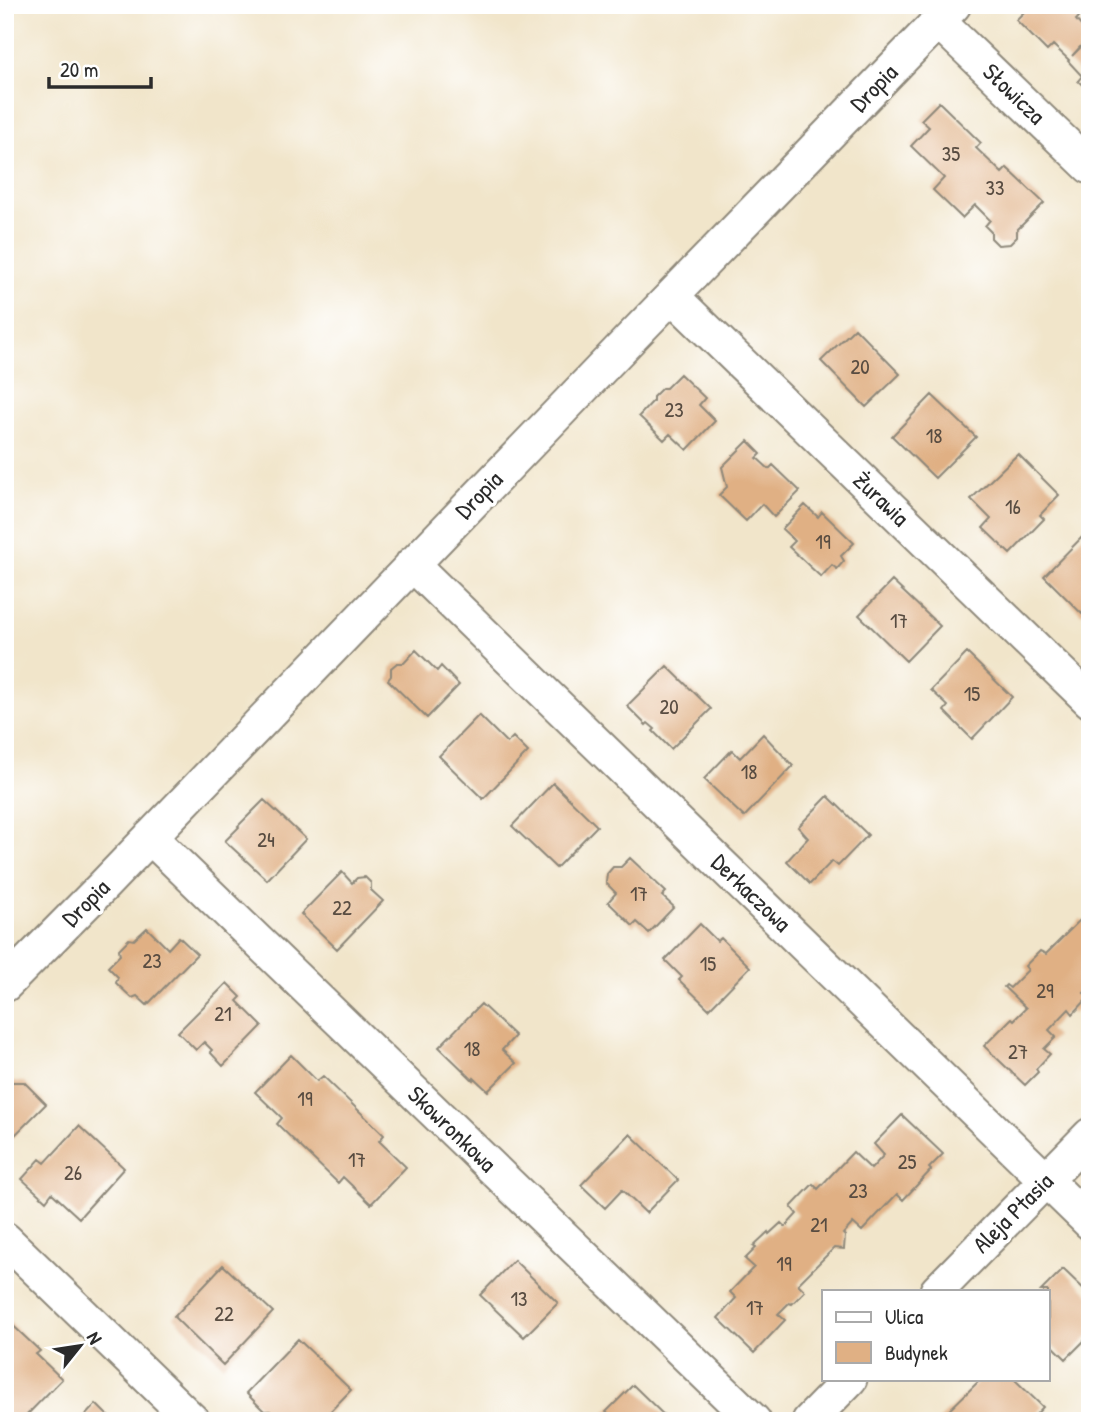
<svg xmlns="http://www.w3.org/2000/svg" width="1095" height="1426" viewBox="0 0 1095 1426" font-family="'Patrick Hand',sans-serif">
<style>
.building{fill:#e0b084}
.lines{fill:none;stroke-linecap:round;stroke-linejoin:round}
.minor-casing{stroke:#8e887a;stroke-width:37}
.minor{stroke:#fff;stroke-width:33}
.labels{text-anchor:middle;stroke-width:7;stroke-linejoin:round;paint-order:stroke}
.number-label{font-size:21px;fill:#584c41}
.street-label{font-size:24px;fill:#2b2b2b;stroke:#fff}
</style>
<rect width="100%" height="100%" fill="#fff"/>
<filter id="ink" filterUnits="userSpaceOnUse"><feTurbulence type="fractalNoise" baseFrequency=".0143" numOctaves="2"/><feDisplacementMap in="SourceGraphic" scale="14" xChannelSelector="R" yChannelSelector="G"/><feConvolveMatrix kernelMatrix="1 2 1 2 8 2 1 2 1" color-interpolation-filters="sRGB"/></filter>
<filter id="wash" filterUnits="userSpaceOnUse"><feTurbulence type="fractalNoise" baseFrequency=".00686" numOctaves="4" result="noise"/><feDisplacementMap in="SourceGraphic" scale="28" xChannelSelector="R" yChannelSelector="G"/><feGaussianBlur stdDeviation="1.57" result="paint"/><feColorMatrix in="noise" values="0 0 0 0 0 0 0 0 0 0 0 0 0 0 0 0 0 1.4 0 .05"/><feComposite in="paint" operator="in"/></filter>
<g filter="url(#wash)">
<rect width="100%" height="100%" fill="#f1e5ca"/>
<g id="blocks">
<!-- building -->
<path class="building" d="M1031,5H1067L1079,17L1076,20L1090,36L1072,56L1090,38V92L1078,81L1082,76L1068,61L1069,60L1053,45L1047,51L1016,20Z
M939,102L981,143L976,148L1002,173L1007,168L1044,203L1017,230V237L1010,244L998,245L991,238V232L985,226L990,220L975,205L962,218L933,190L944,178L911,146L929,127L921,120Z
M855,328L900,374L866,407L821,361Z
M680,374L705,398L699,405L715,421L687,450L670,434L664,440L639,416L653,401V397L662,388H666Z
M932,395L976,437L935,478L892,436Z
M748,441L761,454L757,458L769,469L773,465L800,491L774,517L762,504L746,521L719,495L727,487L722,467Z
M1018,454L1059,495L1040,515L1044,519L1010,554L983,528L991,519L971,499Z
M805,505L818,517L822,512L854,543L841,556L844,561L837,569L832,565L821,577L789,547L795,541L782,529Z
M1090,529V605L1082,614L1044,576Z
M892,581L940,626L906,661L859,615Z
M416,650L437,671L441,666L459,685L427,718L388,680L391,676V668L397,663H404Z
M967,653L1012,697L972,739L944,711L948,706L931,690Z
M667,666L711,709L671,749L653,731L655,729L648,723L646,725L627,706Z
M479,715L507,743L513,737L528,752L483,799L439,756Z
M763,734L793,766L744,817L704,779L732,750L740,758Z
M553,783L597,826L556,868L512,826Z
M828,796L868,835L838,866L832,861L810,884L787,861L808,838L798,827Z
M264,800L306,839L267,880L225,841L239,827L238,826Z
M630,858L666,892L662,896L674,907L649,933L637,922L633,926L608,902L616,893L606,883L607,874L613,867H621Z
M342,872L352,883L357,878L365,877L371,883V890L383,901L337,949L301,914Z
M1081,919L1090,927V987L1084,993L1089,997L1073,1014L1069,1009L1049,1030L1056,1037L1044,1049L1050,1054L1036,1069L1038,1072L1025,1085L984,1046L1012,1018L1014,1020L1026,1008L1004,987L1006,985L1010,988L1028,970L1025,966L1040,951L1046,954Z
M700,924L717,941L721,938L750,967L709,1009L679,980L682,977L665,960Z
M147,928L168,949L179,937L197,954L147,1005L137,996L132,998L116,983L118,977L108,967L120,955L119,949L129,939L134,940Z
M227,983L241,997L237,1001L262,1026L223,1066L210,1052L212,1050L204,1042L196,1050L178,1032Z
M481,1004L515,1036L502,1050L516,1063L488,1091L474,1078L473,1080L439,1047Z
M291,1055L317,1081L323,1076L384,1135L379,1141L406,1167L371,1204L343,1177L338,1183L277,1124L282,1118L255,1092Z
M5,1075L12,1082H24L46,1104L5,1145Z
M902,1115L943,1154L929,1168L931,1170L903,1200L897,1194L862,1231L853,1223L843,1234L845,1236L844,1249L834,1248L798,1284L805,1291L792,1304L789,1303L778,1314L785,1320L754,1353L718,1318L736,1298L730,1292L754,1267L745,1259L756,1248L753,1246L768,1232L769,1234L781,1223L785,1227L797,1214L791,1207L813,1184L818,1189L853,1152L871,1169L884,1155L874,1144Z
M79,1126L124,1168L79,1218L52,1193L46,1201L22,1179L40,1159L45,1163Z
M630,1134L678,1180L646,1213L622,1190L605,1208L581,1185Z
M514,1260L558,1303L524,1337L480,1295Z
M223,1265L273,1312L223,1365L174,1317Z
M1063,1269L1090,1295V1335L1066,1359L1048,1341V1291H1041Z
M5,1318L40,1351L36,1354L62,1379L21,1421H5Z
M298,1339L351,1390L321,1421H277L278,1419L270,1411H264L246,1393Z
M981,1379H1014L1043,1407L1030,1421H938Z
M633,1385L670,1421H615L606,1412Z
M96,1404L113,1421H77L80,1418L82,1419Z"/>
</g>
</g>
<g filter="url(#ink)">
<use href="#blocks" fill-opacity="0" stroke="#8e887a" stroke-width="2"/>
<g class="lines">
<!-- minor casing -->
<g class="minor-casing">
<path id="minor" d="M938,21L1090,167
M672,296L1090,701
M412,564L1090,1223
M150,837L754,1421
M5,985L104,885L628,341L954,5
M5,1239L193,1421
M937,1291L1090,1135
M809,1421L850,1379"/>
</g>
<!-- minor -->
<use href="#minor" class="minor"/>
</g>
</g>
<g class="labels">
<!-- number labels -->
<g class="number-label">
<text x="951" y="161">35</text>
<text x="995" y="195">33</text>
<text x="860" y="374">20</text>
<text x="674" y="417">23</text>
<text x="934" y="443">18</text>
<text x="1013" y="514">16</text>
<text x="823" y="549">19</text>
<text x="899" y="628">17</text>
<text x="972" y="701">15</text>
<text x="669" y="714">20</text>
<text x="749" y="779">18</text>
<text x="266" y="847">24</text>
<text x="639" y="901">17</text>
<text x="342" y="915">22</text>
<text x="152" y="968">23</text>
<text x="708" y="971">15</text>
<text x="1045" y="998">29</text>
<text x="223" y="1021">21</text>
<text x="472" y="1056">18</text>
<text x="1018" y="1059">27</text>
<text x="305" y="1106">19</text>
<text x="357" y="1167">17</text>
<text x="907" y="1169">25</text>
<text x="73" y="1180">26</text>
<text x="858" y="1198">23</text>
<text x="819" y="1232">21</text>
<text x="784" y="1271">19</text>
<text x="519" y="1306">13</text>
<text x="755" y="1315">17</text>
<text x="224" y="1321">22</text>
</g>
<!-- street labels -->
<g class="street-label">
<text transform="translate(874 88) rotate(-46)" y="8">Dropia</text>
<text transform="translate(1014 94) rotate(44)" y="8">Słowicza</text>
<text transform="translate(479 495) rotate(-46)" y="8">Dropia</text>
<text transform="translate(881 499) rotate(44)" y="8">Żurawia</text>
<text transform="translate(751 893) rotate(44)" y="8">Derkaczowa</text>
<text transform="translate(86 903) rotate(-45)" y="8">Dropia</text>
<text transform="translate(452 1129) rotate(44)" y="8">Skowronkowa</text>
<text transform="translate(1013 1213) rotate(-45)" y="8">Aleja Ptasia</text>
</g>
</g>
<!-- margin -->
<rect width="1095" height="1426" fill="none" stroke="#fff" stroke-width="28"/>
<!-- legend -->
<rect x="822" y="1290" width="228" height="91" fill="#ffffff" stroke="#aaaaaa" stroke-width="2"/>
<rect x="836" y="1312" width="35" height="10" fill="#ffffff" stroke="#aaaaaa" stroke-width="2"/>
<text x="885" y="1324" font-size="21" fill="#2b2b2b">Ulica</text>
<rect x="836" y="1342" width="35" height="21" fill="#e0b084" stroke="#aaaaaa" stroke-width="2"/>
<text x="885" y="1360" font-size="21" fill="#2b2b2b">Budynek</text>
<!-- north arrow -->
<g transform="translate(80 1346) rotate(60)" stroke="#ffffff" stroke-width="5" paint-order="stroke">
<path d="M0-5L12 26L0 18L-12 26Z" fill="#2b2b2b"/>
<text y="-10" font-size="19" font-weight="bold" text-anchor="middle" fill="#2b2b2b">N</text>
</g>
<!-- scale -->
<path d="M49 77v10h102v-10" fill="none" stroke="#2b2b2b" stroke-width="3.5"/>
<text x="60" y="77" font-size="21" fill="#2b2b2b" stroke="#ffffff" stroke-width="5" paint-order="stroke">20 m</text>
</svg>
